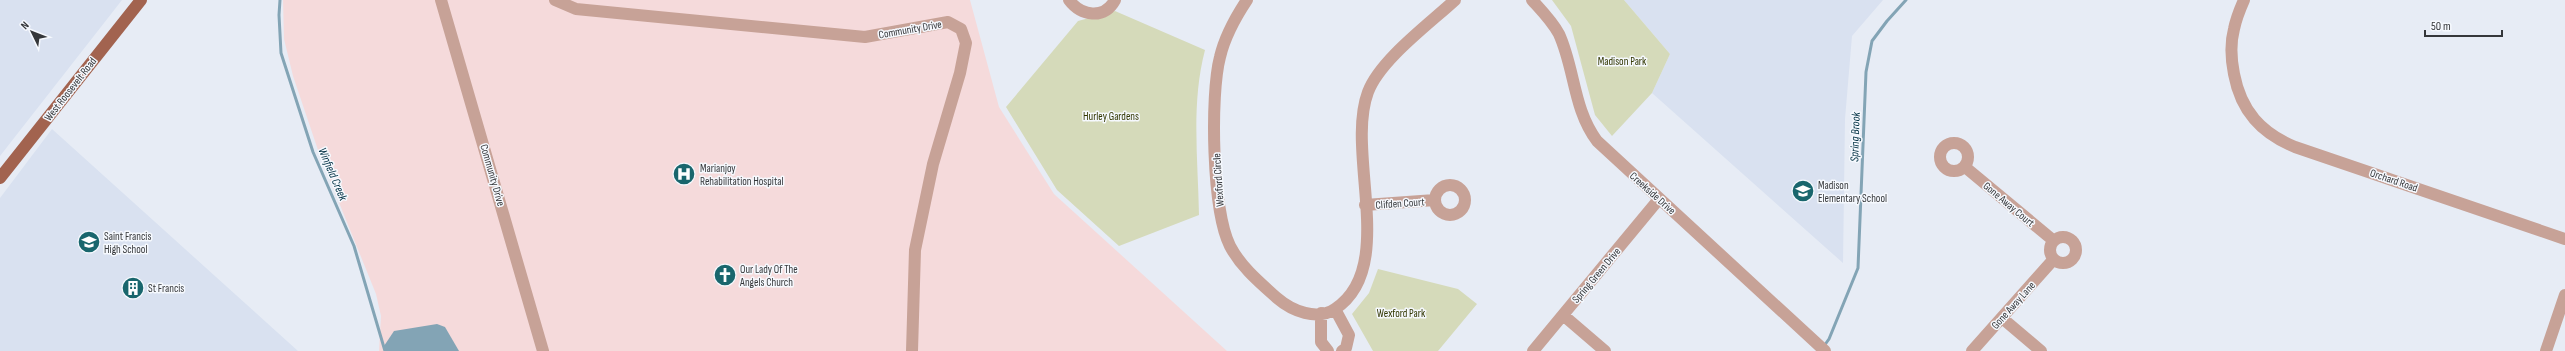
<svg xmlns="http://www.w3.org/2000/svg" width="2565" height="351" viewBox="0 0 2565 351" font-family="'Sofia Sans Condensed',sans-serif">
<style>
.built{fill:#d9e1f0}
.medical{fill:#f5dadb}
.green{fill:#d5daba}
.water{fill:#83a4b5}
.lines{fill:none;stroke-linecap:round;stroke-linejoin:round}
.stream{stroke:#83a4b5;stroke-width:3}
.minor{stroke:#c7a297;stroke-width:12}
.major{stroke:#a2634f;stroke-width:12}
.labels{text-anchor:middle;stroke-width:3;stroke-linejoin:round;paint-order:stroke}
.street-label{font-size:11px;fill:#35373a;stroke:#f6f9fe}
.park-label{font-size:11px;fill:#313600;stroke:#f6f9fe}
.poi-label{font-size:11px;fill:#35373a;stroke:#f6f9fe;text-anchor:start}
.water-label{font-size:12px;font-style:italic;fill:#003043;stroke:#f6f9fe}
</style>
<rect width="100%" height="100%" fill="#e7ecf5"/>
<!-- built -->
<path class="built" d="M0,0H122L0,156Z
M1624,0H1883L1852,36L1845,119L1843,263L1652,93L1670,54Z
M52,129L226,286L298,351H0V198Z"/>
<!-- medical -->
<path class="medical" d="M283,0H970L999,107L1054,194L1227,351H379L381,316L376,294L319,153L293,76L284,39Z"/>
<!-- green -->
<path class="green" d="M1552,0H1624L1670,54L1652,93L1612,136L1595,115L1571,26Z
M1115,11L1205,50C1191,103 1198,160 1199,215L1119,246L1057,190L1006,107L1078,21Z
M1378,269L1458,289L1477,304L1438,351H1373L1352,314L1369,293Z"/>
<!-- water -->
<path class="water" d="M437,324L445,327L459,351H385L384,346L394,331Z"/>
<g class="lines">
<!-- stream -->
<path class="stream" d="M280,0L279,15L281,53L313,152L354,246L385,351
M1824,346L1829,339L1858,268L1866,72L1872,41L1887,21L1906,0"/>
<!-- minor -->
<path class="minor" d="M441,0L543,351
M555,0L576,9L865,37L948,22L961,29L966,43L960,73L933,164L915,250L912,351
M1069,0C1081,16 1104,20 1115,0
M1247,0C1235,18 1225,36 1220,57C1210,95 1212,211 1230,246C1241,267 1259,282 1277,298C1292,311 1317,321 1335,309C1398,268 1345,153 1368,92C1380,60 1429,24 1455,0
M1532,0C1542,11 1552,21 1559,34C1575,69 1573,109 1597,141L1825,351
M2244,0C2240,9 2236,19 2234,29C2230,44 2231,59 2234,74C2241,111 2261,133 2295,147L2565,239
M1940 157a14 14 0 1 1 28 0a14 14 0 1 1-28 0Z
M1965,167L2054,241
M1435 200a15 15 0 1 1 30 0a15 15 0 1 1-30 0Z
M1365,205L1435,200
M2050 250a13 13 0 1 1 26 0a13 13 0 1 1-26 0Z
M1335,309L1349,335L1346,348L1342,351
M1321,313V342L1328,351
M1563,315L1605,351
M2002,318L2041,351
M1533,351L1659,199
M1972,351L2053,260
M2546,351L2565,295"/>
<!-- major -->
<path class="major" d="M0,178L141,0"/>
</g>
<!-- icons -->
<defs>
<g id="hospital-disc" transform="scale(1.15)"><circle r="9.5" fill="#19666d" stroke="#f6f9fe"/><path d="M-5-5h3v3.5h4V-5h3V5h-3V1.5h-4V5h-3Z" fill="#fff"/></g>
<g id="school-disc" transform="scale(1.15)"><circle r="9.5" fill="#19666d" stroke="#f6f9fe"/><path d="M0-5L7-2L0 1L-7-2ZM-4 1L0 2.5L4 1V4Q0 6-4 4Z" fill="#fff"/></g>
<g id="church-disc" transform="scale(1.15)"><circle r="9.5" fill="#19666d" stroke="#f6f9fe"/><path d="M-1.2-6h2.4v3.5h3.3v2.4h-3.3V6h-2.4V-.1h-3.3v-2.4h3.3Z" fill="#fff"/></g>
<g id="building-disc" transform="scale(1.15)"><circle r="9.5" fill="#19666d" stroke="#f6f9fe"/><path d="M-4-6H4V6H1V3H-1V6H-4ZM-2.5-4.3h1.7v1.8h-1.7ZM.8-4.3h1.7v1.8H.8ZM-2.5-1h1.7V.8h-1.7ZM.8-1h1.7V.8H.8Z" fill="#fff"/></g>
</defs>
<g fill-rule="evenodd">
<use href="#hospital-disc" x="684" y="174"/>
<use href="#school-disc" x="1803" y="191"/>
<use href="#school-disc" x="89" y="242"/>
<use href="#church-disc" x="725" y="275"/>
<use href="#building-disc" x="133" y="288"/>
</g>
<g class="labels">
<!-- street labels -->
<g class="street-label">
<text transform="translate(910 29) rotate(-10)" y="4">Community Drive</text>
<text transform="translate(70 89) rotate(-52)" y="4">West Roosevelt Road</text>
<text transform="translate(493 175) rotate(74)" y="4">Community Drive</text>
<text transform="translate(1218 180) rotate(-94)" y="4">Wexford Circle</text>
<text transform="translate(2394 180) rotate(19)" y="4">Orchard Road</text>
<text transform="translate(1653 193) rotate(42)" y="4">Creekside Drive</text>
<text transform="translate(1400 203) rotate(-4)" y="4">Clifden Court</text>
<text transform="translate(2009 204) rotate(40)" y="4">Gone Away Court</text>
<text transform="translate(1596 275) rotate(-50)" y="4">Spring Green Drive</text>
<text transform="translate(2013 305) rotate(-48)" y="4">Gone Away Lane</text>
</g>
<!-- park labels -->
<g class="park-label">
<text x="1622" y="65">Madison Park</text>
<text x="1111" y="120">Hurley Gardens</text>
<text x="1401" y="317">Wexford Park</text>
</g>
<!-- poi labels -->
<g class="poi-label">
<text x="700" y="172">Marianjoy<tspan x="700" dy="13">Rehabilitation Hospital</tspan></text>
<text x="1818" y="189">Madison<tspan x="1818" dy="13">Elementary School</tspan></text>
<text x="104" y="240">Saint Francis<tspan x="104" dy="13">High School</tspan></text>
<text x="740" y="273">Our Lady Of The<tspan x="740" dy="13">Angels Church</tspan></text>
<text x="148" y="292">St Francis</text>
</g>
<!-- water labels -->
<g class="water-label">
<text transform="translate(1855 137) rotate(-88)" y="4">Spring Brook</text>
<text transform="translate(333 174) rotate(67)" y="4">Winfield Creek</text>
</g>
</g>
<!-- north arrow -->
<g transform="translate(32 32) rotate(313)" stroke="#f6f9fe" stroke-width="3" paint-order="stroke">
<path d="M0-3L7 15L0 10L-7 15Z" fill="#35373a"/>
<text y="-6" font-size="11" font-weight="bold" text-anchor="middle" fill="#35373a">N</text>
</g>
<!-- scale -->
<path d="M2425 30v6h77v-6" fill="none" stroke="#35373a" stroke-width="2"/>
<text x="2431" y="30" font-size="12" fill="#35373a" stroke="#f6f9fe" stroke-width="3" paint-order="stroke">50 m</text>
</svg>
